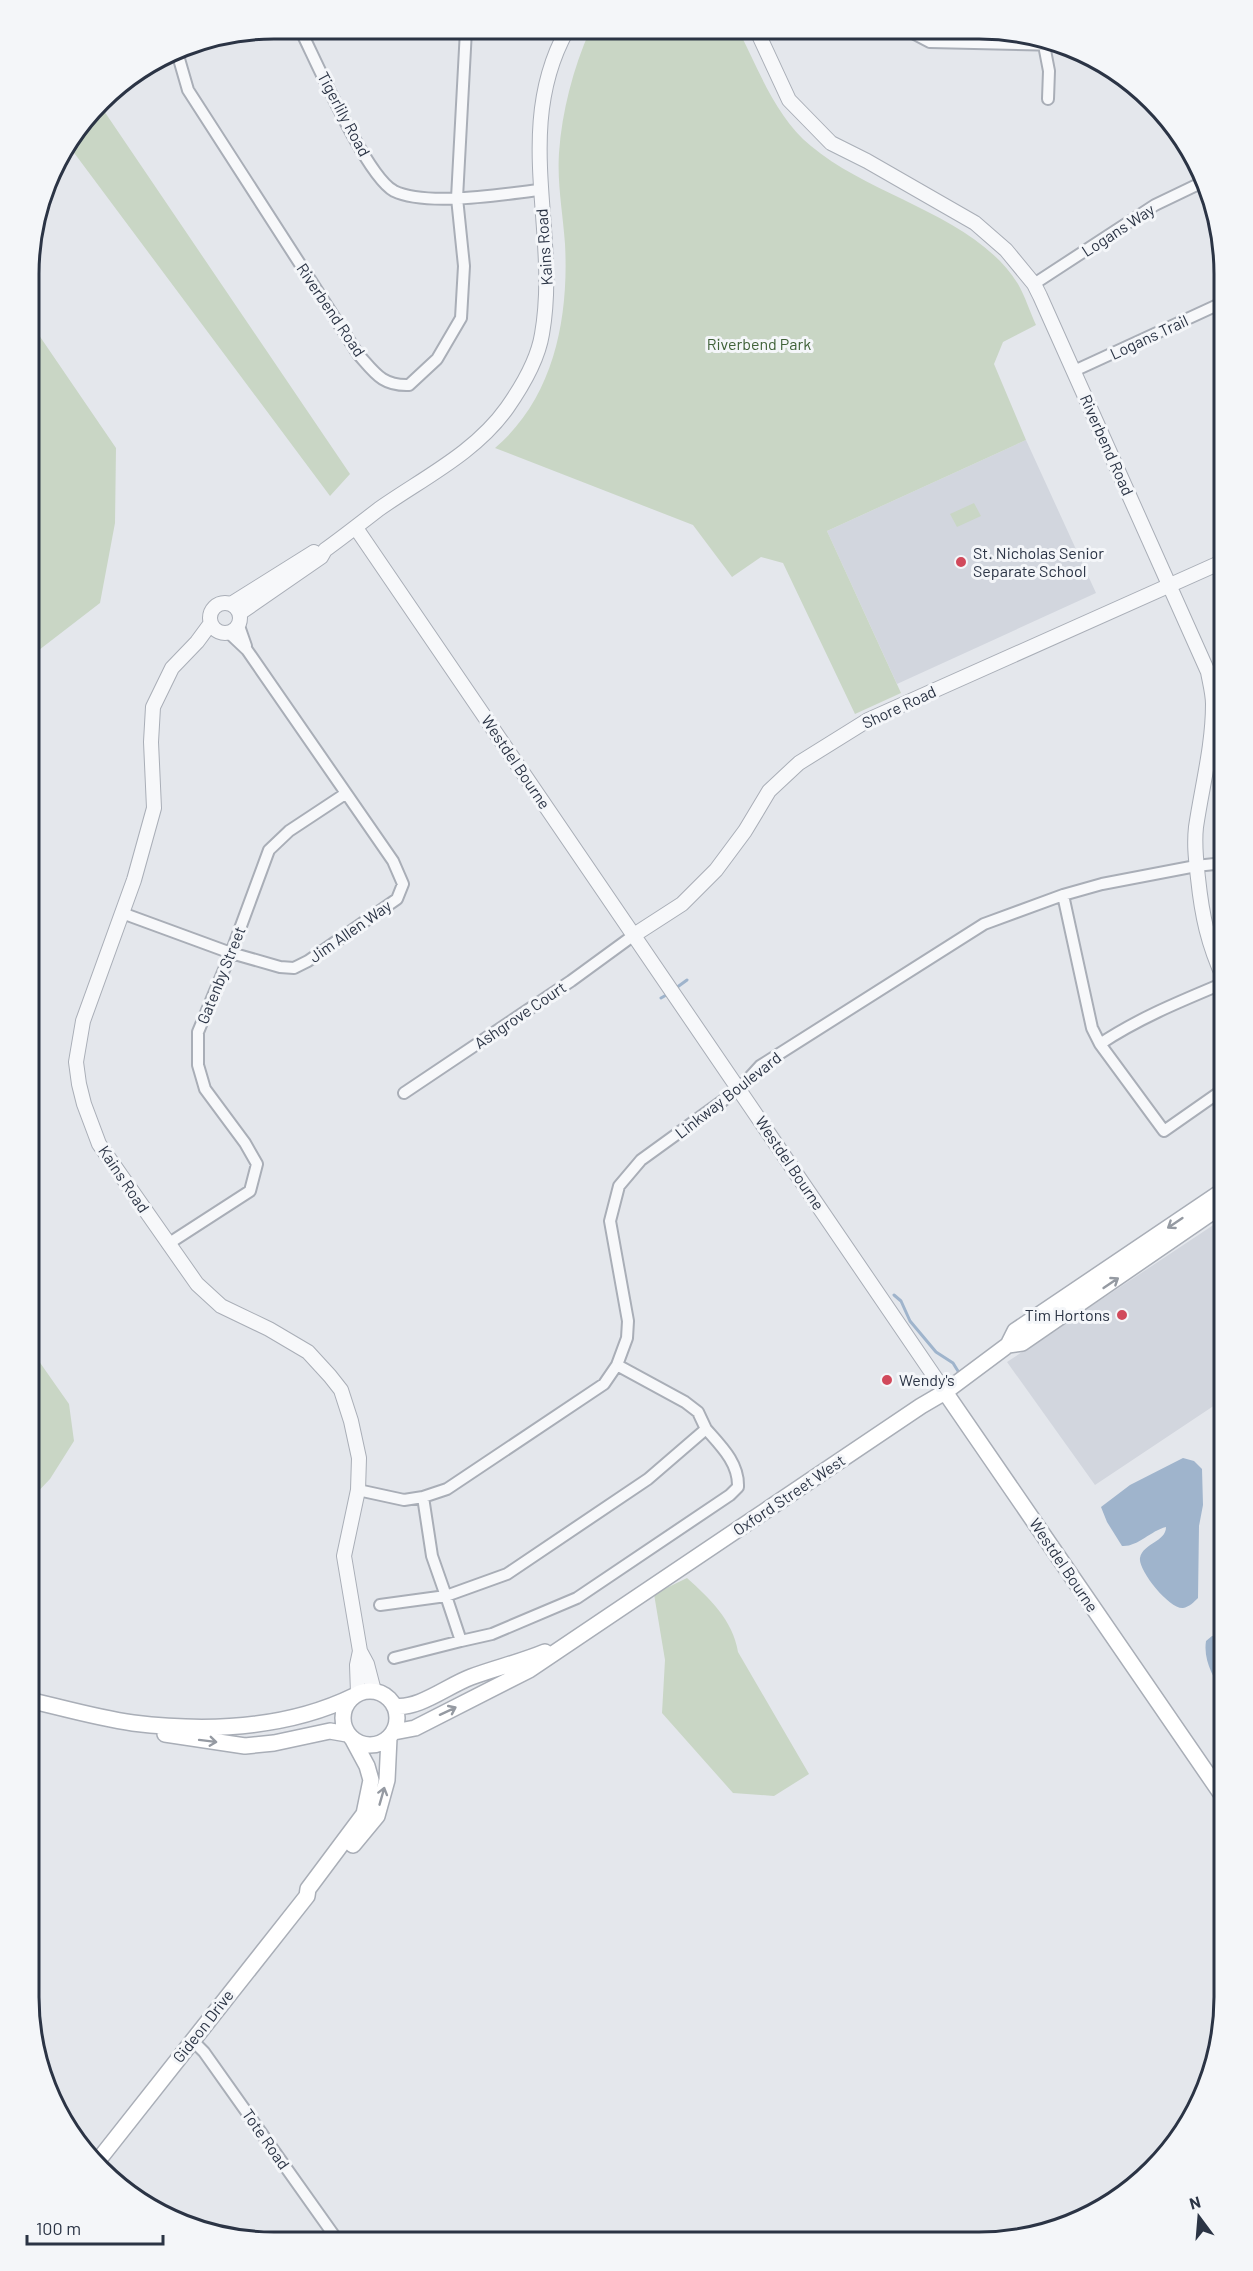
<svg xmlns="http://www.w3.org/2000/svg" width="1253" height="2271" viewBox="0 0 1253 2271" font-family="Barlow,sans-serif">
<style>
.built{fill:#d2d6de}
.green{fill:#c9d6c5}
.water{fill:#9fb4cc}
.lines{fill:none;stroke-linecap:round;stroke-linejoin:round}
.stream{stroke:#9fb4cc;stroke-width:3}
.minor-casing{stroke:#a9aeb7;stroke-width:14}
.tertiary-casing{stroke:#a9aeb7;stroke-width:16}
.secondary-casing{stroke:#a9aeb7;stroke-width:18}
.minor{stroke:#f7f8fa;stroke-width:10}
.tertiary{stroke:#f7f8fa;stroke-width:14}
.secondary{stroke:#fff;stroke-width:15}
.oneway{stroke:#959aa2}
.poi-dot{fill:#d1495b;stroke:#f4f6f9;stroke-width:2}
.labels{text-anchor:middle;stroke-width:6;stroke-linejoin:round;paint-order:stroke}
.street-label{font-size:16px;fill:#2b3445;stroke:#f4f6f9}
.park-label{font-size:16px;fill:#3f6138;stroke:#f4f6f9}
.poi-label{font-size:16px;fill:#2b3445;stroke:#f4f6f9;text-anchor:start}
.rim{fill:none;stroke:#2b3445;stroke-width:3}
</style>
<rect width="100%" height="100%" fill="#e4e7ec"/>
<!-- built -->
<path class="built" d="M1026,440L1096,593L897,684L827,531Z
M1224,1218V1399L1095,1485L1007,1362Z"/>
<!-- green -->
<path class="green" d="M590,30L739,31C759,71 776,117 811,146C871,197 975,215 1018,284C1025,296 1030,312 1036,325L1003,342L994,364L1026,440L827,531L901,693L855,714L783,563L761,557L732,577L693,525L495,448C554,398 569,318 565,244C563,214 557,184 559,153C562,111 573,69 590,30Z
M100,105L350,474L330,496L69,146Z
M30,322L116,448L115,523L100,603L39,650L30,663Z
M974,503L981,516L957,527L950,514Z
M29,1347L69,1404L74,1441L50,1479L29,1501Z
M687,1578C709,1598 733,1620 738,1652L809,1774L774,1796L733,1793L662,1713L665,1660L654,1594Z"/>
<!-- water -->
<path class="water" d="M1183,1458L1194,1461L1202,1469L1203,1505L1199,1526L1198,1598C1194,1602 1189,1607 1183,1608C1169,1609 1138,1570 1140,1558C1143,1543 1166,1542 1166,1527C1150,1531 1138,1547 1122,1546L1107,1522L1101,1507L1130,1485Z
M1224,1634V1695C1214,1678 1203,1661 1206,1641L1212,1636Z"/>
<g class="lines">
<!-- stream -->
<path class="stream" d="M676,988L687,980
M661,998L668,994
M894,1295L901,1301L910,1321L936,1352L953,1363L961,1376"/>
<!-- minor casing -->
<g class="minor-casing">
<path id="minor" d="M300,29C316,61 366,176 394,191C427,207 503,194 540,190
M911,32L930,42L1062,45
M1044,45L1049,71L1048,99
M181,47L177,52L188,90L358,354C375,373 382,386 409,385L437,359L461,318L464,266L457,198L466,30
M1034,284L1155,205L1205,181
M1074,371L1224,302
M239,626L246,646
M1063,895L1092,1028L1100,1044
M122,913L231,953L280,967L294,968L308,961L397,899L403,884L393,861L247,650L229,633
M1224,1089L1164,1131L1100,1044C1139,1018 1181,1001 1224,983
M404,1093L571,981L634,935
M168,1244L250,1191L257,1164L245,1143L205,1089L198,1065V1032L231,953L269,850L289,831L345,794
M617,1365L685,1402L698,1412L706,1429
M358,1490L404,1500L423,1497L447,1489L604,1384L617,1365L627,1338L628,1321L610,1221L619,1186L641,1160L739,1089L760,1066L984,924L1063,895L1102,884L1196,866L1224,863
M380,1605L446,1596L432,1556L423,1497
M394,1658L461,1641L446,1596L507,1574L648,1479L706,1429C721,1446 739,1463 738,1487L730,1495L577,1598L492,1634L461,1641
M192,2040L204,2052L338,2241"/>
</g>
<!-- tertiary casing -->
<g class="tertiary-casing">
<path id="tertiary" d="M757,31L789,100L831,143L867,161L975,223L1006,250L1034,284L1040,296L1208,672C1210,683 1213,694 1213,704C1213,746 1202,786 1196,827C1194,845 1196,860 1198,878C1202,916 1208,944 1224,979
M356,528L945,1392
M210 618a15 15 0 1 1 30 0a15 15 0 1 1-30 0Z
M231,604L314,552
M240,613L321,557L325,550C343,537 361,523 379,509C423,478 475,453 507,408C521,388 538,359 542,334C560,232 512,129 567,30
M211,623L197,642L172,668L153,707L151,742L154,808L134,880L83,1021L76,1062L79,1084L84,1104L99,1144L197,1284L221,1306L269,1329L308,1352L330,1376L341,1390L351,1421L359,1458L358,1490L344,1556L360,1651L367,1664L374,1691
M634,935L682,904L716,870L745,831L769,791L799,763L868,720L1224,561
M358,1693L357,1665L360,1651"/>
</g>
<!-- secondary casing -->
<g class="secondary-casing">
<path id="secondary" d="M1008,1345L1022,1343L1224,1204
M945,1392L1224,1798
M343 1718a27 27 0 1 1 54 0a27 27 0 1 1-54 0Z
M29,1700C63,1708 98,1718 133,1723C207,1732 286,1729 354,1696
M394,1706C418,1710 447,1686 471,1677C495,1668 521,1662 545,1652
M394,1732L415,1728L529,1670L921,1406L945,1392L1008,1345L1015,1331L1218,1194L1224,1192
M165,1734L245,1746L274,1743L330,1731L347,1734
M353,1845L377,1816L387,1780L389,1738
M97,2162L307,1896L308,1889L364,1814L371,1780L367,1766L353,1740"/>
</g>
<!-- minor -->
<use href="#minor" class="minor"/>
<!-- tertiary -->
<use href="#tertiary" class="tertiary"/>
<!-- secondary -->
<use href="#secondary" class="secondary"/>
</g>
<!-- one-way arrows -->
<defs><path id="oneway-shaft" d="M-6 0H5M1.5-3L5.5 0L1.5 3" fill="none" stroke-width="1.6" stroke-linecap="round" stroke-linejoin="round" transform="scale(1.5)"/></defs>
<g class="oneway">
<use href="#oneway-shaft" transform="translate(1175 1223) rotate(146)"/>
<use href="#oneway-shaft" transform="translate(1111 1283) rotate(-34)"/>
<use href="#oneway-shaft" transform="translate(448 1711) rotate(-25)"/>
<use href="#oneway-shaft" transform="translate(208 1741) rotate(7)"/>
<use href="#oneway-shaft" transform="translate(382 1796) rotate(-74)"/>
</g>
<!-- markers -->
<g class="poi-dot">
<circle cx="961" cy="562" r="6"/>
<circle cx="1122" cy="1315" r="6"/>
<circle cx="887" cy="1380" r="6"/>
</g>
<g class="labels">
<!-- street labels -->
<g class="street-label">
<text transform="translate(344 114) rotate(62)" y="6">Tigerlily Road</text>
<text transform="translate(1118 230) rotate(-33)" y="6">Logans Way</text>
<text transform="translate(544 247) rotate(-94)" y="6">Kains Road</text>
<text transform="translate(331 310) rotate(56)" y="6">Riverbend Road</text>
<text transform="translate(1149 337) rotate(-25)" y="6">Logans Trail</text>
<text transform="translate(1107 445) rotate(66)" y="6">Riverbend Road</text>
<text transform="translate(899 707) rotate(-25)" y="6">Shore Road</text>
<text transform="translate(516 762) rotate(56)" y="6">Westdel Bourne</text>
<text transform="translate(350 931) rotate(-35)" y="6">Jim Allen Way</text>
<text transform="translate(221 975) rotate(-68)" y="6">Gatenby Street</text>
<text transform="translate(520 1015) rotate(-34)" y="6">Ashgrove Court</text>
<text transform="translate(728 1095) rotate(-38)" y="6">Linkway Boulevard</text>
<text transform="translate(790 1163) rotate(56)" y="6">Westdel Bourne</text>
<text transform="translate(124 1179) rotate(56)" y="6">Kains Road</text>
<text transform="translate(789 1495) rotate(-34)" y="6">Oxford Street West</text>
<text transform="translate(1064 1565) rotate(56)" y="6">Westdel Bourne</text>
<text transform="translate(203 2026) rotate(-52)" y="6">Gideon Drive</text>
<text transform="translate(266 2139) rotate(55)" y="6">Tote Road</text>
</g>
<!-- park labels -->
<g class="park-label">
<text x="759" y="350">Riverbend Park</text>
</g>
<!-- poi labels -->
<g class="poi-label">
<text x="973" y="559">St. Nicholas Senior<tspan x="973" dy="18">Separate School</tspan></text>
<text x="1110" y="1321" text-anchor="end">Tim Hortons</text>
<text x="899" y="1386">Wendy's</text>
</g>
</g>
<!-- crop -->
<path d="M0 0H1253V2271H0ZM274 39H979A235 235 0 0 1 1214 274V1997A235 235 0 0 1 979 2232H274A235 235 0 0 1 39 1997V274A235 235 0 0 1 274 39Z" fill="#f4f6f9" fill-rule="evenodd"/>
<path class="rim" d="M274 39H979A235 235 0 0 1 1214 274V1997A235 235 0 0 1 979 2232H274A235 235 0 0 1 39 1997V274A235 235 0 0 1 274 39Z"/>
<!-- north arrow -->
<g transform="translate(1199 2217) rotate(344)" stroke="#f4f6f9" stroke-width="4.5" paint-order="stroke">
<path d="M0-4.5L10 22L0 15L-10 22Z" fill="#2b3445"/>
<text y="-9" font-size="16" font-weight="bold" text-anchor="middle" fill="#2b3445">N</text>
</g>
<!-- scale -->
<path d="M27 2235v9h136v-9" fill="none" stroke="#2b3445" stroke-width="3"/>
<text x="36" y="2235" font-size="18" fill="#2b3445" stroke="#f4f6f9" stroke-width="4.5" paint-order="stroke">100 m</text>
</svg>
